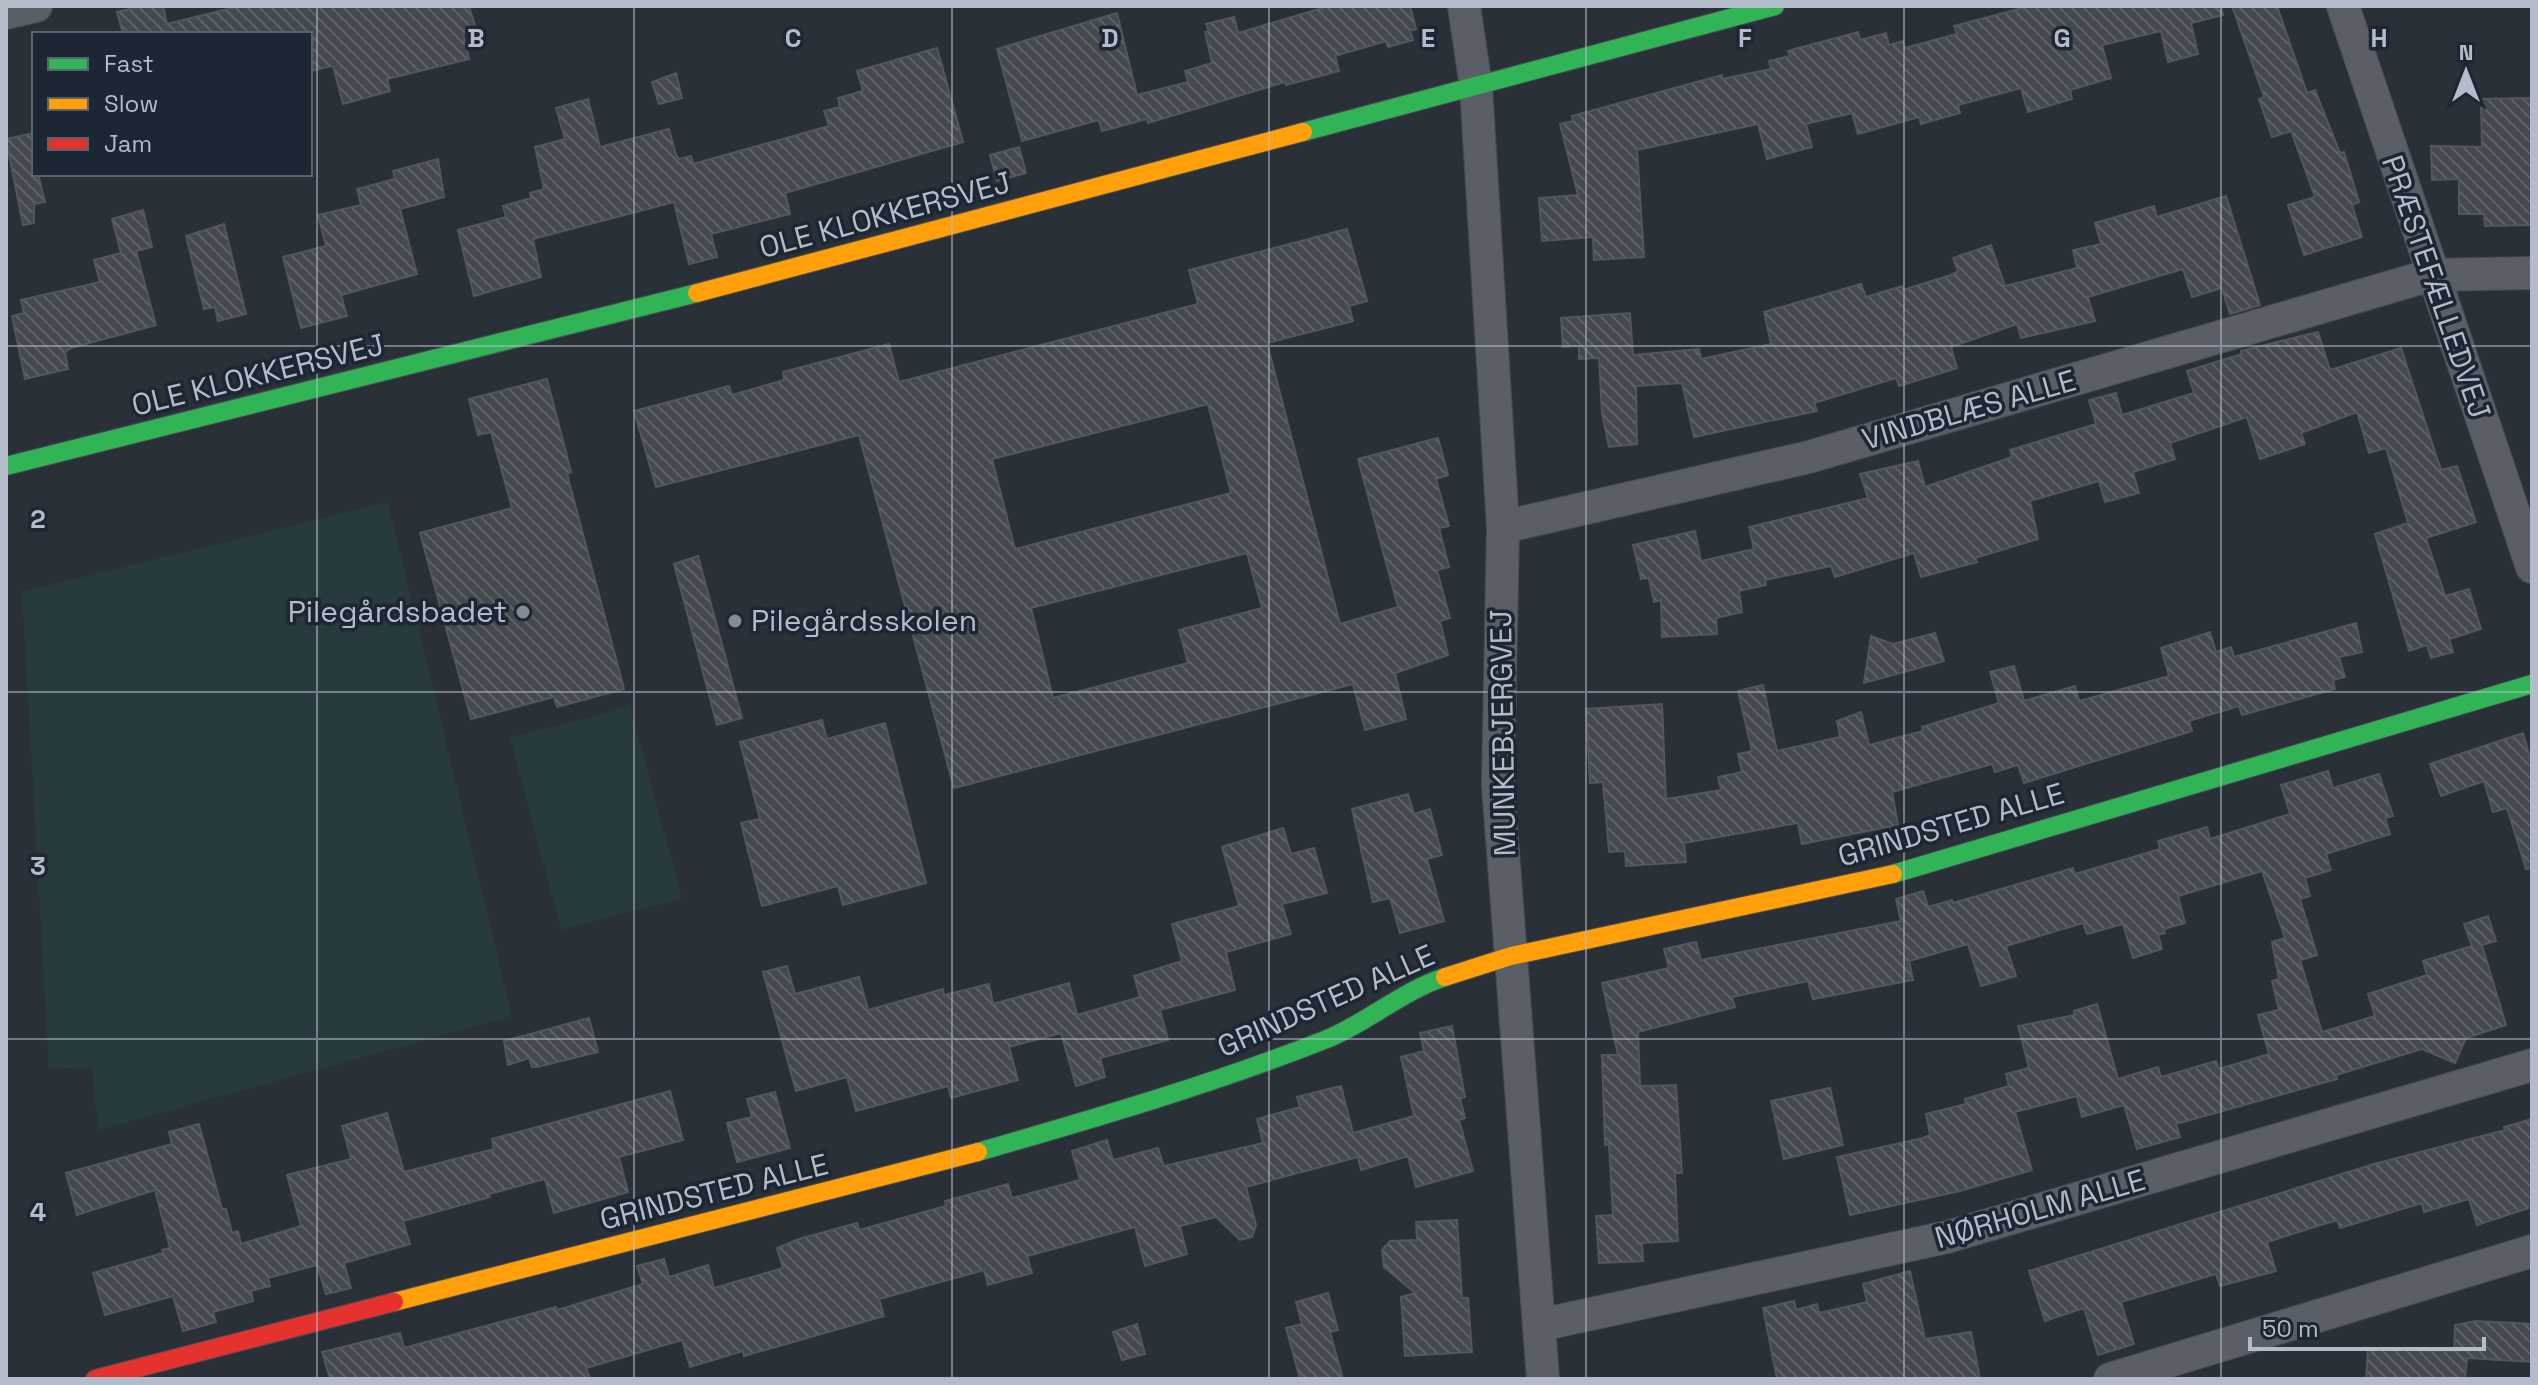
<svg xmlns="http://www.w3.org/2000/svg" width="2538" height="1385" viewBox="0 0 2538 1385" font-family="'Space Grotesk',sans-serif">
<style>
.green{fill:#273a3e}
.building{fill:url(#building-back-hatch);stroke:#52575f;stroke-width:2;fill-rule:evenodd}
.lines{fill:none;stroke-linecap:round;stroke-linejoin:round}
.street-casing{stroke:#484c53;stroke-width:34}
.fast-casing{stroke:#484c53;stroke-width:20}
.slow-casing{stroke:#484c53;stroke-width:20}
.jam-casing{stroke:#484c53;stroke-width:20}
.street{stroke:#5a5e66;stroke-width:32}
.fast{stroke:#30b455;stroke-width:18}
.slow{stroke:#ff9f0a;stroke-width:18}
.jam{stroke:#e5322d;stroke-width:18}
.grid{fill:none;stroke:#b4bcc9;stroke-width:2;stroke-opacity:0.55}
.poi-dot{fill:#848b96;stroke:#1d2633;stroke-width:3}
.labels{text-anchor:middle;stroke-width:7;stroke-linejoin:round;paint-order:stroke}
.street-label{font-size:30px;fill:#b4bcc9;stroke:#1d2633}
.poi-label{font-size:30px;fill:#b4bcc9;stroke:#1d2633;text-anchor:end}
.grid-label{font-size:26px;text-anchor:middle;font-weight:bold;fill:#b4bcc9;stroke:#1d2633;stroke-width:7;stroke-linejoin:round;paint-order:stroke}
</style>
<defs>
<pattern id="building-back-hatch" width="6" height="6" patternUnits="userSpaceOnUse" patternTransform="scale(2)"><rect width="6" height="6" fill="#444950"/><path d="M-1 5l2 2M0 0l6 6M5-1l2 2" fill="none" stroke="#5d6168"/></pattern>
</defs>
<rect width="100%" height="100%" fill="#2a3038"/>
<!-- green -->
<path class="green" d="M388,502L512,1016L98,1130L92,1067L49,1069L22,592Z
M630,706L682,898L561,930L510,738Z"/>
<!-- building -->
<path class="building" d="M142,6H163L167,24L240,6H469L476,29L463,34L469,59L387,79L390,91L343,104L333,66L310,71V34H123L117,12Z
M1329,6H1410L1416,29L1410,31L1413,40L1388,47L1386,41L1335,56L1339,71L1286,85L1285,82L1148,123L1147,119L1102,131L1099,120L1022,141L997,49L1117,13L1137,95L1188,82L1185,71L1212,63L1205,32L1209,31L1206,24L1234,17L1238,33Z
M2030,6H2221L2223,15L2191,23L2198,54L2168,62L2161,31L2102,45L2111,78L2070,90L2072,99L2028,112L2021,88L1958,105L1960,113L1921,124L1919,117L1858,134L1852,113L1806,124L1812,147L1767,159L1758,124L1637,150L1644,257L1594,260L1593,237L1542,241L1539,198L1578,195L1560,124L1573,121L1572,116L1722,75V79L1771,69L1769,61L1790,56L1788,51L1858,32L1860,40L1886,33L1889,45L1903,41L1905,48L1957,34L1954,26Z
M2232,6H2277L2307,93L2315,90L2340,153L2344,152L2359,202L2352,205L2362,237L2304,255L2288,205L2315,197L2291,131L2272,137L2259,99L2264,97Z
M937,48L963,142L785,193L790,214L711,234L717,257L689,264L674,202L533,239L541,277L474,296L458,230L506,217L503,206L531,198L530,193L544,189L535,147L565,139L556,108L588,99L600,147L669,129L676,155L679,159L691,156L693,164L829,126L824,111L840,107L838,98L863,91L857,71Z
M676,73L682,98L659,104L652,82Z
M2532,98V225L2485,226L2484,214H2459V179L2432,180L2431,146L2482,147L2481,99Z
M34,133V174H38L45,202L34,204V223L23,225L6,139Z
M1019,147L1026,173L997,181L990,155Z
M438,159L444,197L400,209L417,274L341,295L347,316L301,328L283,257L326,246L318,215L361,205L357,189L395,179L393,171Z
M2226,196L2260,305L2230,314L2222,288L2192,297L2183,269L2088,297L2095,321L2021,338L2017,324L1951,347L1957,368L1899,386L1896,378L1814,403L1817,411L1694,437L1682,383L1636,386L1637,444L1609,447L1602,413L1599,358L1579,359V346L1563,347L1561,318L1630,313L1633,355L1699,349L1701,359L1771,344L1764,312L1861,284L1866,297L1902,286L1903,290L1951,275L1958,271L1953,258L1991,245L2005,286L2077,268L2073,250L2101,244L2095,223L2154,206L2157,217Z
M143,210L152,247L136,251L156,325L71,348L65,352L68,369L25,379L12,316L24,313L21,300L100,282L94,260L121,253L112,219Z
M224,224L246,314L218,321L215,307L204,309L186,236Z
M1347,229L1367,301L1349,306L1353,321L1267,343L1340,624L1398,607L1358,459L1438,438L1448,475L1436,479L1449,526L1439,528L1449,567L1437,570L1450,618L1440,621L1448,655L1395,673L1406,719L1365,730L1353,684L954,788L859,435L656,487L634,411L729,386L732,395L784,380L783,372L889,344L899,382L1198,304L1189,270ZM1208,404L1231,493L1015,549L992,459ZM1247,553L1262,608L1179,630L1188,663L1053,698L1031,608Z
M2318,332L2330,370L2401,348L2441,470L2457,466L2476,522L2426,538L2445,596L2469,589L2481,629L2449,639L2453,652L2431,658L2427,645L2409,651L2375,534L2408,523L2386,448L2369,453L2357,412L2301,433L2305,444L2260,459L2247,417L2170,443L2175,459L2133,472L2139,493L2105,502L2099,481L2030,501L2038,539L1975,558L1977,562L1921,577L1914,553L1835,577L1831,566L1765,580L1766,585L1739,591L1742,612L1716,618L1717,634L1662,637L1661,600L1654,602L1649,578L1641,579L1633,545L1695,531L1701,561L1754,549L1749,527L1868,498L1860,474L1918,461L1925,487L2012,457L2010,450L2096,424L2089,400L2116,393L2122,415L2194,393L2187,371L2242,354L2241,351Z
M547,379L571,472L567,474L624,689L557,707L554,697L471,719L420,533L512,508L491,432L478,435L469,399Z
M698,556L742,718L717,725L674,564Z
M2356,623L2362,652L2339,657L2345,677L2333,680L2335,689L2242,715L2239,706L2189,721L2192,731L2024,783L2018,765L1995,772L1992,764L1892,792L1898,825L1802,844L1798,823L1684,843L1686,862L1626,866L1625,851L1609,852L1603,782L1590,783L1586,709L1662,704L1666,799L1721,790L1718,777L1742,772L1738,754L1752,751L1738,691L1763,685L1777,751L1840,737L1837,721L1861,712L1869,745L1923,731L1922,727L1999,703L1990,672L2014,666L2024,701L2075,686L2079,701L2169,676L2161,648L2210,632L2216,652L2231,647L2234,657Z
M1935,633L1944,661L1864,683L1871,636L1893,644Z
M822,720L827,739L885,723L926,883L843,905L838,886L762,906L741,823L760,819L740,742Z
M2523,733L2532,765V868L2526,869L2507,808L2493,812L2484,781L2441,796L2430,764Z
M2328,771L2333,788L2379,774L2393,816L2385,818L2390,834L2326,854L2331,870L2305,878L2310,896L2300,899L2317,955L2300,960L2322,1032L2375,1016L2368,994L2427,975L2423,961L2472,946L2464,924L2488,916L2496,941L2482,945L2506,1025L2466,1038L2455,1063L2422,1049L2336,1075L2337,1079L2176,1124L2180,1137L2137,1149L2124,1105L2082,1117L2077,1096L2015,1112L2032,1170L1960,1191L1850,1215L1837,1157L1923,1138L1930,1135L1926,1114L1966,1104L1965,1099L2009,1086L2006,1074L2029,1068L2018,1026L2075,1015L2074,1011L2097,1004L2118,1079L2158,1067L2161,1077L2216,1061L2219,1069L2269,1054L2258,1015L2279,1010L2272,981L2279,979L2272,942L2285,938L2262,871L2178,896L2185,923L2164,929L2165,933L2158,935L2162,949L2133,958L2123,924L2087,934L2083,923L2006,946L2016,976L1981,986L1968,944L1909,961L1913,980L1813,999L1808,981L1732,997L1735,1007L1638,1032L1640,1086L1676,1085L1682,1173H1675L1678,1241L1642,1243L1643,1261L1599,1263L1596,1216L1613,1215L1609,1144L1605,1145L1602,1055H1618L1602,983L1669,968L1664,949L1696,942L1701,960L1901,921L1896,899L1923,891L1928,907L1952,900L1953,903L2073,868L2075,874L2160,849L2158,841L2207,827L2210,839L2290,814L2281,785Z
M1408,794L1414,814L1430,809L1442,855L1427,859L1444,921L1400,933L1390,898L1373,902L1352,809Z
M1283,828L1291,854L1314,848L1327,893L1282,904L1291,934L1226,952L1235,990L1160,1010L1168,1040L1100,1058L1105,1077L1076,1086L1061,1033L1009,1047L1018,1080L951,1098L948,1086L856,1111L847,1077L796,1091L763,972L787,966L795,994L859,977L868,1010L943,989L944,995L989,984L993,1004L1069,983L1077,1015L1140,997L1134,976L1182,961L1172,924L1239,906L1222,847Z
M589,1018L598,1052L537,1067H532L529,1058L508,1065L504,1041Z
M1452,1026L1465,1097L1460,1098L1465,1118L1459,1120L1473,1171L1416,1187L1408,1156L1361,1170L1358,1157L1246,1187L1256,1225L1252,1237L1240,1240L1216,1217L1180,1226L1187,1254L1145,1266L1135,1227L1027,1256L1032,1273L988,1285L984,1270L879,1299L884,1316L744,1356L743,1351L690,1367L682,1340L586,1368L590,1379H330L322,1352L400,1333L404,1348L556,1307L557,1310L643,1284L637,1266L664,1259L669,1277L708,1265L714,1288L783,1268L777,1248L799,1239L857,1223L859,1230L946,1206L945,1201L1008,1184L1012,1198L1080,1180L1072,1151L1107,1140L1113,1160L1158,1148L1164,1166L1263,1143L1257,1119L1300,1107L1297,1097L1341,1086L1353,1133L1414,1116L1401,1057L1424,1051L1420,1033Z
M1830,1088L1843,1145L1784,1159L1771,1101Z
M670,1091L683,1140L619,1157L628,1192L554,1213L545,1179L489,1194L490,1197L403,1221L410,1244L344,1263L351,1288L326,1294L317,1265L268,1278L270,1286L251,1291L253,1301L213,1312L216,1322L183,1331L173,1296L105,1315L93,1273L163,1253L162,1250L170,1248L155,1190L77,1215L66,1173L172,1144L169,1132L199,1124L222,1209H226L232,1233L238,1231L241,1244L301,1226L287,1175L351,1159L342,1126L387,1113L404,1172L494,1149L492,1139Z
M775,1092L790,1148L737,1162L727,1123L752,1117L747,1099Z
M2532,1119V1207L2477,1225L2469,1199L2424,1212L2422,1203L2340,1228L2337,1220L2267,1242L2276,1271L2220,1286L2216,1274L2121,1302L2134,1344L2098,1355L2084,1308L2045,1321L2029,1271L2374,1164L2505,1130L2504,1127Z
M1457,1220L1462,1298H1468L1472,1352L1405,1356L1401,1297L1415,1293L1384,1267L1382,1250L1390,1241L1417,1240L1416,1222Z
M1910,1271L1925,1339L1971,1332L1980,1379H1777L1763,1308L1794,1301L1796,1310L1817,1304L1819,1313L1867,1302L1863,1284Z
M1328,1293L1338,1330L1330,1332L1343,1379H1300L1286,1328L1302,1324L1296,1302Z
M2476,1321L2532,1324V1362L2467,1358L2465,1379H2366L2368,1349L2454,1351L2455,1325Z
M1137,1324L1145,1354L1122,1360L1113,1332Z"/>
<g class="lines">
<!-- street casing -->
<g class="street-casing">
<path id="street" d="M1464,6L1476,87L1503,527L1498,786L1543,1379
M2343,6L2532,567
M6,13L36,6
M1503,527L1809,457L2431,275L2532,273
M1540,1325L1947,1237L2532,1065
M2110,1379L2532,1251"/>
</g>
<!-- fast casing -->
<g class="fast-casing">
<path id="fast" d="M1303,132L1775,6
M6,466L697,293
M1893,874L2532,684
M978,1152C1096,1118 1213,1084 1327,1039C1368,1022 1402,991 1445,977"/>
</g>
<!-- slow casing -->
<g class="slow-casing">
<path id="slow" d="M697,293L1303,132
M1445,977L1511,956L1893,874
M394,1302L978,1152"/>
</g>
<!-- jam casing -->
<g class="jam-casing">
<path id="jam" d="M95,1379L394,1302"/>
</g>
<!-- street -->
<use href="#street" class="street"/>
<!-- fast -->
<use href="#fast" class="fast"/>
<!-- slow -->
<use href="#slow" class="slow"/>
<!-- jam -->
<use href="#jam" class="jam"/>
</g>
<!-- grid -->
<path class="grid" d="M317,6V1379M634,6V1379M952,6V1379M1269,6V1379M1586,6V1379M1904,6V1379M2221,6V1379M6,346H2532M6,692H2532M6,1039H2532"/>
<!-- markers -->
<g class="poi-dot">
<circle cx="523" cy="612" r="8"/>
<circle cx="735" cy="621" r="8"/>
</g>
<g class="labels">
<!-- street labels -->
<g class="street-label">
<text transform="translate(885 215) rotate(-15)" y="10">OLE KLOKKERSVEJ</text>
<text transform="translate(2436 287) rotate(71)" y="10">PRÆSTEFÆLLEDVEJ</text>
<text transform="translate(258 375) rotate(-14)" y="10">OLE KLOKKERSVEJ</text>
<text transform="translate(1969 410) rotate(-16)" y="10">VINDBLÆS ALLE</text>
<text transform="translate(1503 733) rotate(-91)" y="10">MUNKEBJERGVEJ</text>
<text transform="translate(1951 825) rotate(-16)" y="10">GRINDSTED ALLE</text>
<text transform="translate(1326 1001) rotate(-24)" y="10">GRINDSTED ALLE</text>
<text transform="translate(714 1192) rotate(-14)" y="10">GRINDSTED ALLE</text>
<text transform="translate(2040 1209) rotate(-16)" y="10">NØRHOLM ALLE</text>
</g>
<!-- poi labels -->
<g class="poi-label">
<text x="507" y="622">Pilegårdsbadet</text>
<text x="751" y="631" text-anchor="start">Pilegårdsskolen</text>
</g>
</g>
<g class="grid-label">
<text x="476" y="47">B</text>
<text x="793" y="47">C</text>
<text x="1110" y="47">D</text>
<text x="1428" y="47">E</text>
<text x="1745" y="47">F</text>
<text x="2062" y="47">G</text>
<text x="2379" y="47">H</text>
<text x="38" y="528">2</text>
<text x="38" y="875">3</text>
<text x="38" y="1221">4</text>
</g>
<!-- border -->
<rect width="2538" height="1385" fill="none" stroke="#b4bcc9" stroke-width="16"/>
<!-- legend -->
<rect x="32" y="32" width="280" height="144" fill="#1d2633" stroke="#59626f" stroke-width="2"/>
<rect x="48" y="58" width="40" height="12" fill="#30b455" stroke="#59626f" stroke-width="2"/>
<text x="104" y="72" font-size="24" fill="#b4bcc9">Fast</text>
<rect x="48" y="98" width="40" height="12" fill="#ff9f0a" stroke="#59626f" stroke-width="2"/>
<text x="104" y="112" font-size="24" fill="#b4bcc9">Slow</text>
<rect x="48" y="138" width="40" height="12" fill="#e5322d" stroke="#59626f" stroke-width="2"/>
<text x="104" y="152" font-size="24" fill="#b4bcc9">Jam</text>
<!-- north arrow -->
<g transform="translate(2466 72)" stroke="#1d2633" stroke-width="6" paint-order="stroke">
<path d="M0-6L14 30L0 20L-14 30Z" fill="#b4bcc9"/>
<text y="-12" font-size="22" font-weight="bold" text-anchor="middle" fill="#b4bcc9">N</text>
</g>
<!-- scale -->
<path d="M2250 1337v12h234v-12" fill="none" stroke="#b4bcc9" stroke-width="4"/>
<text x="2262" y="1337" font-size="24" fill="#b4bcc9" stroke="#1d2633" stroke-width="6" paint-order="stroke">50 m</text>
</svg>
